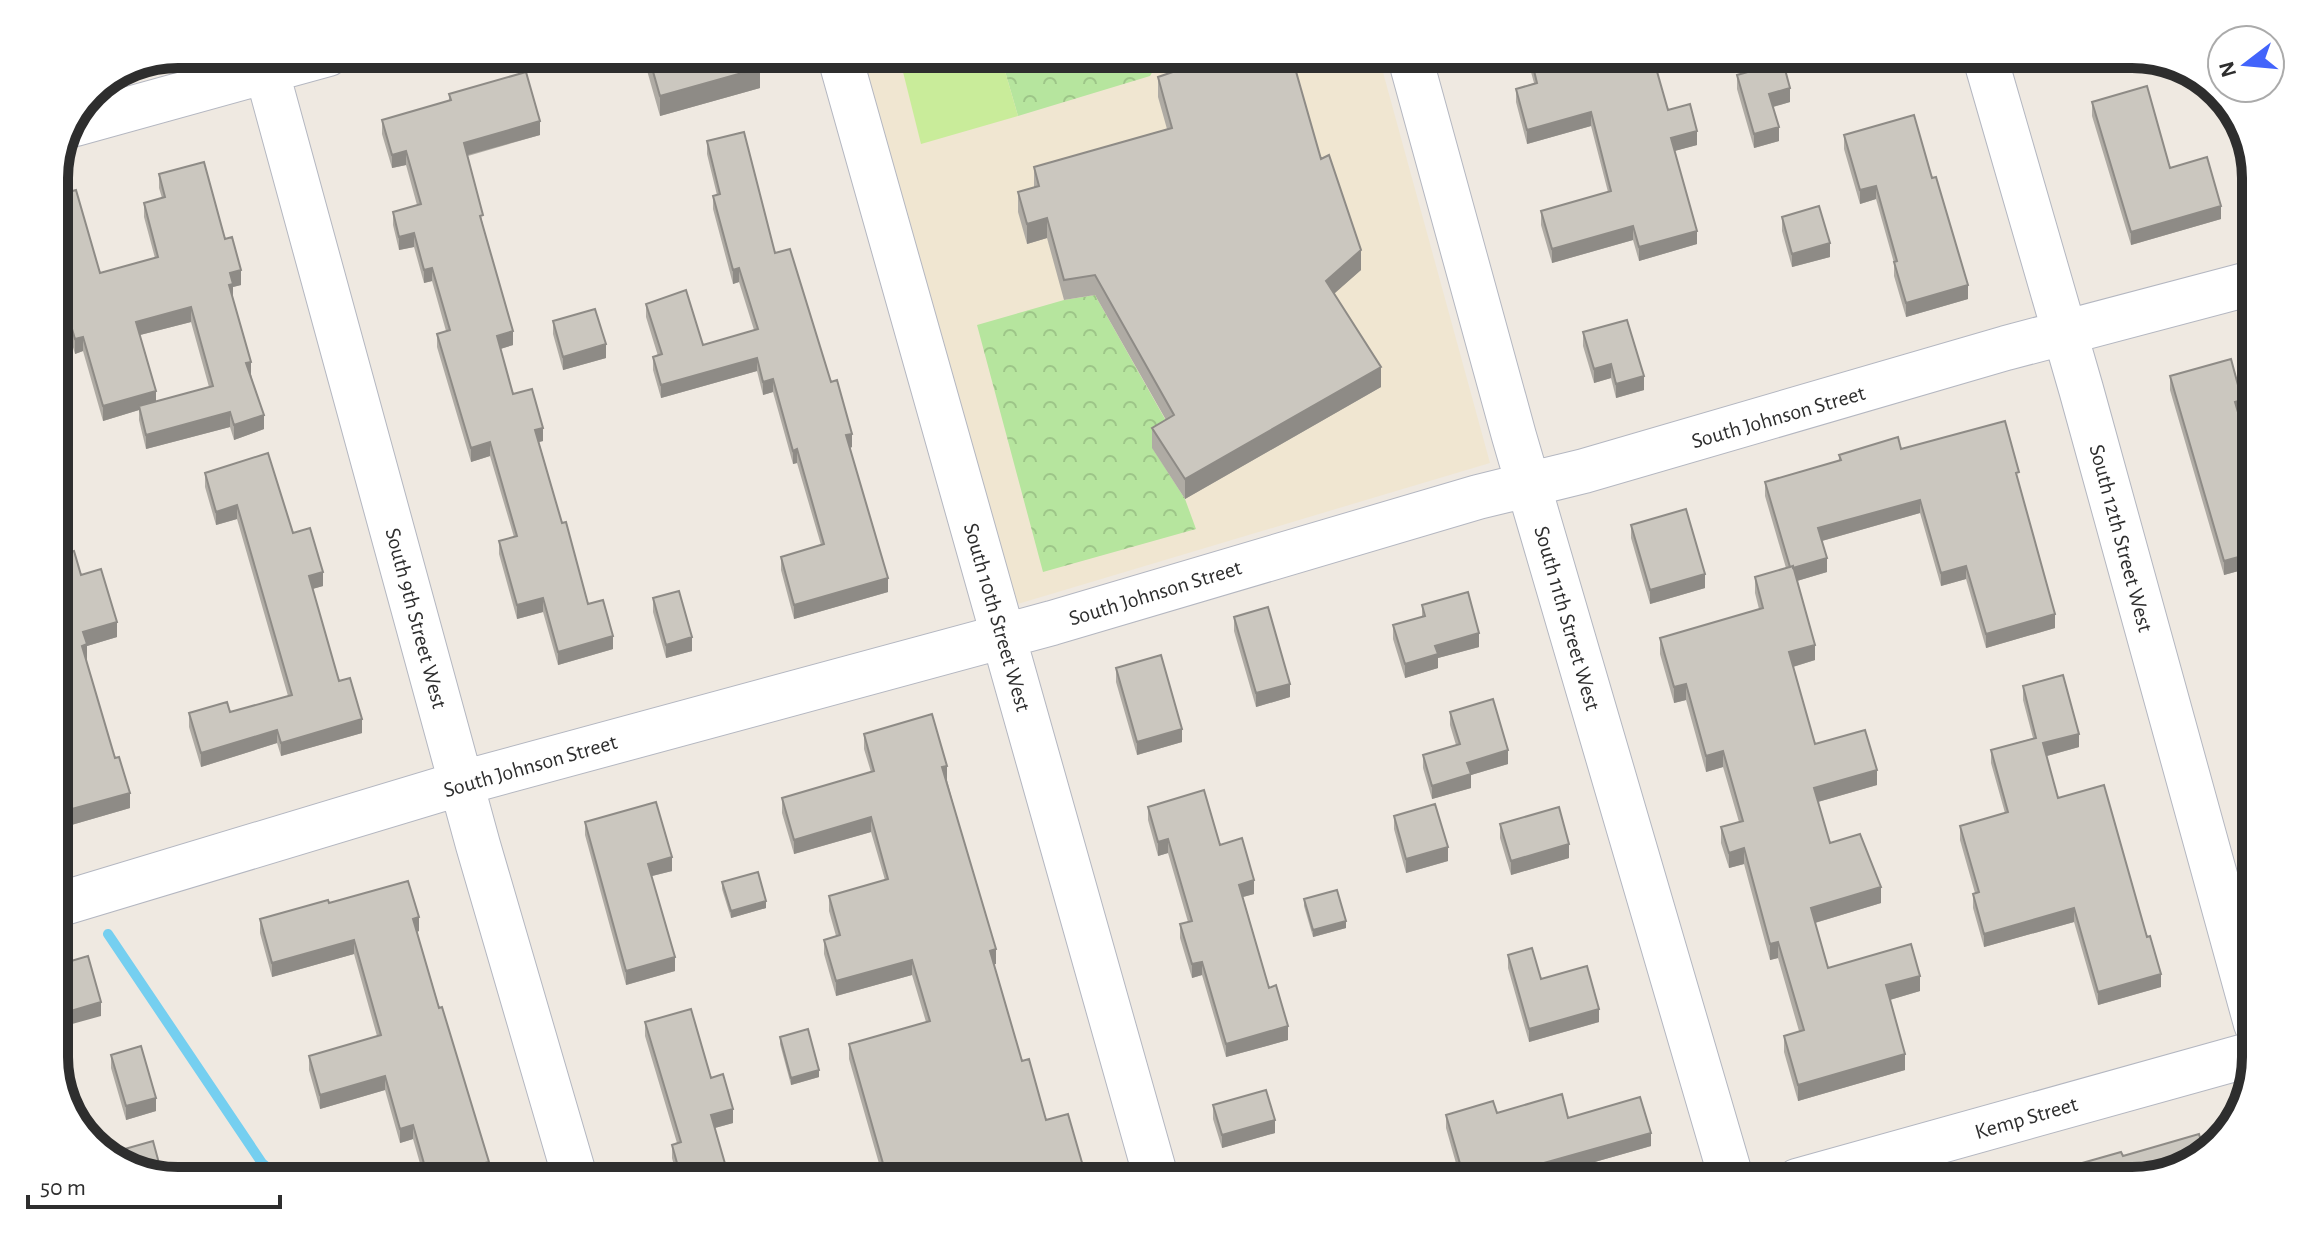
<svg xmlns="http://www.w3.org/2000/svg" width="2310" height="1235" viewBox="0 0 2310 1235" font-family="'Alegreya Sans',sans-serif">
<style>
.education{fill:#f0e6d1}
.park{fill:url(#park-crowns)}
.pitch{fill:#c9ec9a}
.lines{fill:none;stroke-linecap:round;stroke-linejoin:round}
.stream{stroke:#75cff0;stroke-width:10}
.minor-casing{stroke:#b4b7c1;stroke-width:46}
.minor{stroke:#fff;stroke-width:44}
.wall{fill:#afaba4;fill-rule:evenodd}
.shaded-wall{fill:#8e8b86}
.building{fill:#cbc7bf;stroke:#8e8b86;stroke-width:2}
.labels{text-anchor:middle;stroke-width:6;stroke-linejoin:round;paint-order:stroke}
.street-label{font-size:22px;fill:#2e2e2e;stroke:#fff}
.rim{fill:none;stroke:#2e2e2e;stroke-width:10}
</style>
<defs>
<pattern id="park-crowns" width="20" height="18" patternUnits="userSpaceOnUse" patternTransform="scale(2)"><rect width="20" height="18" fill="#b6e59e"/><path d="M2 6a3 3 0 1 1 6 0M12 15a3 3 0 1 1 6 0" fill="none" stroke="#9dc588"/></pattern>
</defs>
<rect width="100%" height="100%" fill="#efe9e1"/>
<!-- education -->
<path class="education" d="M862,54H1378L1490,463L1014,605Z"/>
<!-- park -->
<path class="park" d="M1000,54H1168L1160,59L1150,76L1018,116Z
M1095,295L1174,435L1153,449L1185,499L1196,529L1043,572L977,325L1064,300Z"/>
<!-- pitch -->
<path class="pitch" d="M907,54H1000L1018,116L921,144L899,56Z"/>
<g class="lines">
<!-- stream -->
<path class="stream" d="M54,848L64,862
M108,934L262,1163L284,1181"/>
<!-- minor casing -->
<g class="minor-casing">
<path id="minor" d="M262,54L478,845L576,1181
M839,54L1157,1181
M1409,54L1514,436L1732,1181
M1984,54L2081,389L2256,1024
M75,124L328,54
M54,906L462,783L1052,623L1478,497L1584,471L2006,348L2256,282
M1797,1181L2256,1053"/>
</g>
<!-- minor -->
<use href="#minor" class="minor"/>
</g>
<!-- wall -->
<path class="wall" d="M646,54H756L760,88L660,116L646,67Z
M1526,54H1573L1575,64L1668,110L1697,145L1674,151L1697,244L1639,261L1633,240L1552,263L1541,225V211L1608,192L1591,126L1527,144L1516,102V89L1534,83Z
M2068,54H2121L2072,68Z
M1737,75L1790,102L1773,107L1779,141L1754,148L1737,89Z
M1158,77L1321,159L1361,270L1334,293L1381,387L1185,499L1152,448V428L1166,420L1095,295L1064,300L1047,238L1027,244L1018,212V192L1034,188V167L1167,129L1158,97Z
M449,94L540,135L468,156L483,225L513,345L500,349L513,394L543,441L539,442L562,523L588,604L613,649L558,665L543,612L517,619L499,554V541L514,537L490,456L471,462L437,347V334L446,331L432,281L424,283L414,247L399,250L393,225V212L417,205L406,165L392,168L382,134V120L449,101Z
M2092,102L2170,168L2221,219L2131,245L2092,116Z
M1844,135L1932,178L1968,299L1906,317L1894,276V263L1876,199L1860,204L1844,149Z
M707,141L775,253L852,447L850,448L888,592L794,619L781,570V557L821,545L797,463L793,464L773,392L763,395L757,371L661,398L653,370V357L658,356L646,317V304L703,345L754,330L739,282L733,284L713,209V196L717,195L707,154Z
M159,174L225,239L241,285L233,287V298L264,429L234,440L230,427L146,449L139,420V410L103,421L83,351L75,354L64,317V302L54,267V196L100,273L155,258L144,217V203L162,198L159,188ZM191,322L209,387L156,401L140,335Z
M1782,217L1830,257L1792,267L1782,231Z
M553,321L606,358L563,370L553,334Z
M1583,332L1644,390L1616,398L1611,378L1594,383L1583,346Z
M2170,376L2242,413L2239,414L2256,474V578L2253,567L2224,575L2170,390Z
M1901,449L2019,485L2055,628L1986,648L1966,579L1941,586L1920,513L1822,541L1827,572L1797,581L1815,660L1793,667L1815,744L1877,785L1818,802L1830,843L1881,903L1815,923L1828,968L1920,991L1890,1000L1905,1070L1798,1101L1784,1052V1036L1799,1031L1778,958L1770,960L1744,864L1729,868L1721,843V827L1739,822L1723,767L1706,772L1686,700L1674,703L1660,654V638L1759,609L1755,593V577L1786,568L1765,496V482L1839,461V455Z
M205,473L293,533L323,586L312,589L339,681L362,733L281,756L277,743L201,767L189,727V713L230,712L288,696L237,519L216,525L205,487Z
M1631,525L1705,588L1650,604L1631,538Z
M54,527L62,554L81,575L117,637L87,646L86,660L130,808L61,828L54,805V775L58,774L54,762Z
M653,598L692,651L666,658L653,612Z
M1422,605L1479,647L1438,658V668L1405,678L1393,639V625L1422,617Z
M1234,617L1290,697L1256,707L1234,631Z
M2256,618V668L2247,635V621Z
M1116,668L1182,742L1137,755L1116,682Z
M2023,686L2079,747L2047,756L2058,798L2161,987L2098,1005L2074,922L1984,947L1973,908V894L1975,893L1960,840V826L2005,813L1991,763V750L2033,738L2023,700Z
M1450,712L1508,764L1471,775V788L1432,799L1423,768V755L1456,745L1450,725Z
M864,734L947,780L996,964H994L1022,1061L1046,1120L1085,1181H884L849,1059V1044L926,1022L912,975L836,996L824,954V940L836,936L829,911V896L885,880L871,832L794,854L782,813V798L871,772L864,749Z
M1148,807L1220,845L1254,894L1243,897L1269,988L1288,1040L1226,1057L1202,975L1192,978L1180,938V924L1188,922L1168,853L1158,856L1148,820Z
M1394,816L1448,861L1406,873L1394,829Z
M585,822L672,871L652,876L675,971L626,985L585,835Z
M1500,824L1569,858L1511,875L1500,838Z
M722,882L766,908L731,918L722,889Z
M1304,899L1346,928L1313,937L1304,906Z
M329,903L419,931L417,932L489,1175L469,1181H425L413,1139L400,1143L385,1090L320,1109L309,1070V1056L377,1036L354,954L272,977L260,933V919Z
M1508,955L1541,979L1599,1022L1529,1042L1508,968Z
M645,1022L711,1078L733,1123L715,1128L730,1181H678L672,1158V1145L677,1143L645,1036Z
M780,1037L819,1077L791,1085L780,1044Z
M111,1055L156,1111L126,1120L111,1068Z
M1213,1105L1275,1133L1222,1148L1213,1119Z
M1497,1113L1568,1118L1651,1146L1528,1181H1461L1446,1128V1115Z"/>
<!-- shaded-wall -->
<path class="shaded-wall" d="M2072,54H2121L2072,68Z
M760,68V88L660,116V96Z
M1790,88V102L1769,108V94Z
M1591,112V126L1527,144V130Z
M540,121V135L464,156V143Z
M1779,127V141L1754,148V134Z
M1697,131V145L1671,152V138Z
M406,151V165L392,168V155Z
M1876,186V199L1860,204V190Z
M2221,206V219L2131,245V232Z
M1047,218V238L1027,244V224Z
M1633,226V240L1552,263V249Z
M1697,231V244L1639,261V247Z
M414,233V247L399,250V237Z
M1830,243V257L1792,267V254Z
M1361,250V270L1326,301V281Z
M432,268V281L424,283V270Z
M739,268V282L733,284V270Z
M241,270V285L233,287V298L229,299L230,273Z
M1968,285V299L1906,317V303Z
M191,307V322L136,336V322Z
M513,331V345L497,350V336Z
M83,337V351L75,354V339Z
M606,344V358L563,370V357Z
M757,358V371L661,398V385Z
M251,362V376L246,363Z
M1611,364V378L1594,383V369Z
M1381,367V387L1185,499V479Z
M1644,376V390L1616,398V384Z
M773,379V392L763,395V382Z
M156,391V406H139V410L103,421V406Z
M2242,400V413L2235,415V402Z
M230,412V427L146,449V435Z
M264,415V429L234,440V425Z
M543,428V441L535,443V430Z
M852,434V447L846,449V435Z
M490,442V456L471,462V448Z
M797,449V463L793,464V451Z
M1920,500V513L1818,542V528Z
M237,505V519L216,525V512Z
M2253,553V567L2224,575V561Z
M1827,558V572L1790,583V569Z
M1966,566V579L1941,586V573Z
M323,572V586L309,590V576Z
M1705,574V588L1650,604V590Z
M888,578V592L794,619V605Z
M543,598V612L517,619V605Z
M2055,614V628L1986,648V634Z
M117,622V637L87,646V660L82,661L83,632Z
M1479,633V647L1438,658V668L1405,678V664L1435,646Z
M613,636V649L558,665V652Z
M692,637V651L666,658V645Z
M1815,645V660L1789,668V652Z
M1290,684V697L1256,707V693Z
M1686,684V700L1674,703V687Z
M362,719V733L281,756V743Z
M1182,729V742L1137,755V742Z
M277,730V743L201,767V753Z
M2079,734V747L2043,757V743Z
M1508,750V764L1471,775V788L1432,799V786L1467,763Z
M1723,751V767L1706,772V756Z
M947,766V780L942,782V767Z
M1877,770V785L1814,803V788Z
M130,793V808L61,828V812Z
M871,817V832L794,854V840Z
M1168,839V853L1158,856V842Z
M1569,844V858L1511,875V861Z
M1448,847V861L1406,873V859Z
M1744,848V864L1729,868V853Z
M672,857V871L648,877V864Z
M1254,880V894L1239,898V885Z
M1881,887V903L1811,924V908Z
M766,901V908L731,918V911Z
M2074,908V922L1984,947V934Z
M419,917V931L413,933V919Z
M1346,921V928L1313,937V930Z
M354,940V954L272,977V963Z
M1778,942V958L1770,960V944Z
M996,949V964L990,965V951Z
M675,957V971L626,985V971Z
M912,960V975L836,996V981Z
M1202,962V975L1192,978V964Z
M2161,974V987L2098,1005V992Z
M1920,976V991L1886,1001V985Z
M101,1002V1016L54,1029V1016Z
M1599,1009V1022L1529,1042V1029Z
M1288,1026V1040L1226,1057V1044Z
M1905,1054V1070L1798,1101V1085Z
M819,1070V1077L791,1085V1078Z
M385,1076V1090L320,1109V1095Z
M156,1098V1111L126,1120V1106Z
M733,1109V1123L711,1129V1115Z
M1275,1120V1133L1222,1148V1135Z
M413,1125V1139L400,1143V1129Z
M1651,1133V1146L1528,1181H1479Z
M489,1162V1175L469,1181L465,1168Z
M973,1170V1181H933Z
M1085,1173V1181H1057Z"/>
<!-- building -->
<path class="building" d="M648,54H756L760,68L660,96Z
M1226,54H1291L1321,159L1329,155L1361,250L1326,281L1381,367L1185,479L1152,428L1174,415L1095,275L1064,280L1047,218L1027,224L1018,192L1039,186L1034,167L1172,128L1158,77Z
M1530,54H1573L1575,64L1610,54H1652L1668,110L1690,104L1697,131L1671,138L1697,231L1639,247L1633,226L1552,249L1541,211L1611,191L1591,112L1527,130L1516,89L1537,83Z
M1783,62L1790,88L1769,94L1779,127L1754,134L1737,75Z
M526,72L540,121L464,143L483,215L480,216L513,331L497,336L513,394L532,389L543,428L535,430L562,523L566,522L588,604L603,600L613,636L558,652L543,598L517,605L499,541L517,536L490,442L471,448L437,334L450,330L432,268L424,270L414,233L399,237L393,212L421,204L406,151L392,155L382,120L451,100L449,94Z
M2147,86L2170,168L2207,157L2221,206L2131,232L2092,102Z
M1914,115L1932,178L1936,177L1968,285L1906,303L1894,262L1897,261L1876,186L1860,190L1844,135Z
M744,132L775,253L790,249L831,382L837,380L852,434L846,435L888,578L794,605L781,557L824,544L797,449L793,451L773,379L763,382L757,358L661,385L653,357L662,354L646,304L686,290L703,345L758,329L739,268L733,270L713,196L720,194L707,141Z
M204,162L225,239L232,237L241,270L230,273L233,284L229,285L251,362L246,363L264,415L234,425L230,412L146,435L139,406L213,386L191,307L136,322L156,391L103,406L83,337L75,339L64,302L68,301L54,252V196L76,190L100,273L158,257L144,203L165,197L159,174Z
M1819,206L1830,243L1792,254L1782,217Z
M595,309L606,344L563,357L553,321Z
M1627,320L1644,376L1616,384L1611,364L1594,369L1583,332Z
M2231,359L2242,400L2235,402L2256,474V564L2253,553L2224,561L2170,376Z
M2005,421L2019,472L2016,473L2055,614L1986,634L1966,566L1941,573L1920,500L1818,528L1827,558L1793,568V566L1790,567L1765,482L1841,460L1839,455L1898,437L1901,449Z
M268,453L293,533L310,528L323,572L309,576L339,681L350,678L362,719L281,743L277,730L201,753L189,713L227,702L230,712L292,695L237,505L216,512L205,473Z
M1686,509L1705,574L1650,590L1631,525Z
M54,527L62,554L74,551L81,575L101,569L117,622L83,632L87,644L82,646L115,758L119,757L130,793L61,812L54,789V775L62,773L54,747Z
M1793,566L1815,645L1789,652L1815,744L1865,730L1877,770L1814,788L1830,843L1860,834L1881,887L1811,908L1828,968L1911,944L1920,976L1886,985L1905,1054L1798,1085L1784,1036L1804,1030L1778,942L1770,944L1744,848L1729,853L1721,827L1743,821L1723,751L1706,756L1686,684L1674,687L1660,638L1763,608L1755,577Z
M679,591L692,637L666,645L653,598Z
M1468,592L1479,633L1435,646L1438,654L1405,664L1393,625L1425,616L1422,605Z
M1268,607L1290,684L1256,693L1234,617Z
M2256,618V655L2247,621Z
M1161,655L1182,729L1137,742L1116,668Z
M2063,675L2079,734L2043,743L2058,798L2104,785L2147,937L2150,936L2161,974L2098,992L2074,908L1984,934L1973,894L1979,892L1960,826L2008,812L1991,750L2036,738L2023,686Z
M1493,699L1508,750L1467,763L1471,774L1432,786L1423,755L1460,744L1450,712Z
M932,714L947,766L942,767L996,949L990,951L1022,1061L1029,1059L1046,1120L1068,1114L1085,1173L1057,1181H976L973,1170L933,1181H888L849,1044L930,1021L912,960L836,981L824,940L840,935L829,896L888,879L871,817L794,840L782,798L874,771L864,734Z
M1204,790L1220,845L1242,838L1254,880L1239,885L1269,988L1276,985L1288,1026L1226,1044L1202,962L1192,964L1180,924L1192,921L1168,839L1158,842L1148,807Z
M656,802L672,857L648,864L675,957L626,971L585,822Z
M1435,804L1448,847L1406,859L1394,816Z
M1559,807L1569,844L1511,861L1500,824Z
M758,872L766,901L731,911L722,882Z
M408,881L419,917L413,919L439,1008L442,1007L489,1162L465,1168L469,1181H429L413,1125L400,1129L385,1076L320,1095L309,1056L381,1035L354,940L272,963L260,919L328,900L329,903Z
M1337,890L1346,921L1313,930L1304,899Z
M1532,948L1541,979L1587,966L1599,1009L1529,1029L1508,955Z
M88,956L101,1002L54,1016V966Z
M691,1009L711,1078L723,1074L733,1109L711,1115L730,1181H682L672,1145L681,1142L645,1022Z
M808,1029L819,1070L791,1078L780,1037Z
M141,1046L156,1098L126,1106L111,1055Z
M1266,1090L1275,1120L1222,1135L1213,1105Z
M1562,1094L1568,1118L1640,1097L1651,1133L1479,1181H1465L1446,1115L1493,1101L1497,1113Z
M2199,1134L2205,1155L2201,1160L2133,1181H2064L2061,1169L2121,1152L2123,1156Z
M153,1141L163,1178L123,1168L107,1154Z
M1973,1169L1976,1181H1930Z
M2001,1175L2003,1181H1979Z"/>
<g class="labels">
<!-- street labels -->
<g class="street-label">
<text transform="translate(1778 416) rotate(-16)" y="8">South Johnson Street</text>
<text transform="translate(2122 538) rotate(75)" y="8">South 12th Street West</text>
<text transform="translate(1155 592) rotate(-17)" y="8">South Johnson Street</text>
<text transform="translate(998 617) rotate(74)" y="8">South 10th Street West</text>
<text transform="translate(417 618) rotate(75)" y="8">South 9th Street West</text>
<text transform="translate(1568 618) rotate(74)" y="8">South 11th Street West</text>
<text transform="translate(530 765) rotate(-16)" y="8">South Johnson Street</text>
<text transform="translate(2026 1117) rotate(-16)" y="8">Kemp Street</text>
</g>
</g>
<!-- crop -->
<path d="M0 0H2310V1235H0ZM178 68H2132A110 110 0 0 1 2242 178V1057A110 110 0 0 1 2132 1167H178A110 110 0 0 1 68 1057V178A110 110 0 0 1 178 68Z" fill="#fff" fill-rule="evenodd"/>
<path class="rim" d="M178 68H2132A110 110 0 0 1 2242 178V1057A110 110 0 0 1 2132 1167H178A110 110 0 0 1 68 1057V178A110 110 0 0 1 178 68Z"/>
<!-- north arrow -->
<g transform="translate(2246 64) rotate(254)"><circle r="38" fill="#ffffff" stroke="#ababab" stroke-width="2"/>
<path d="M0-6L14 30L0 20L-14 30Z" fill="#4264fb"/>
<text y="-12" font-size="22" font-weight="bold" text-anchor="middle" fill="#2e2e2e">N</text>
</g>
<!-- scale -->
<path d="M28 1195v12h252v-12" fill="none" stroke="#2e2e2e" stroke-width="4"/>
<text x="40" y="1195" font-size="24" fill="#2e2e2e" stroke="#ffffff" stroke-width="6" paint-order="stroke">50 m</text>
</svg>
